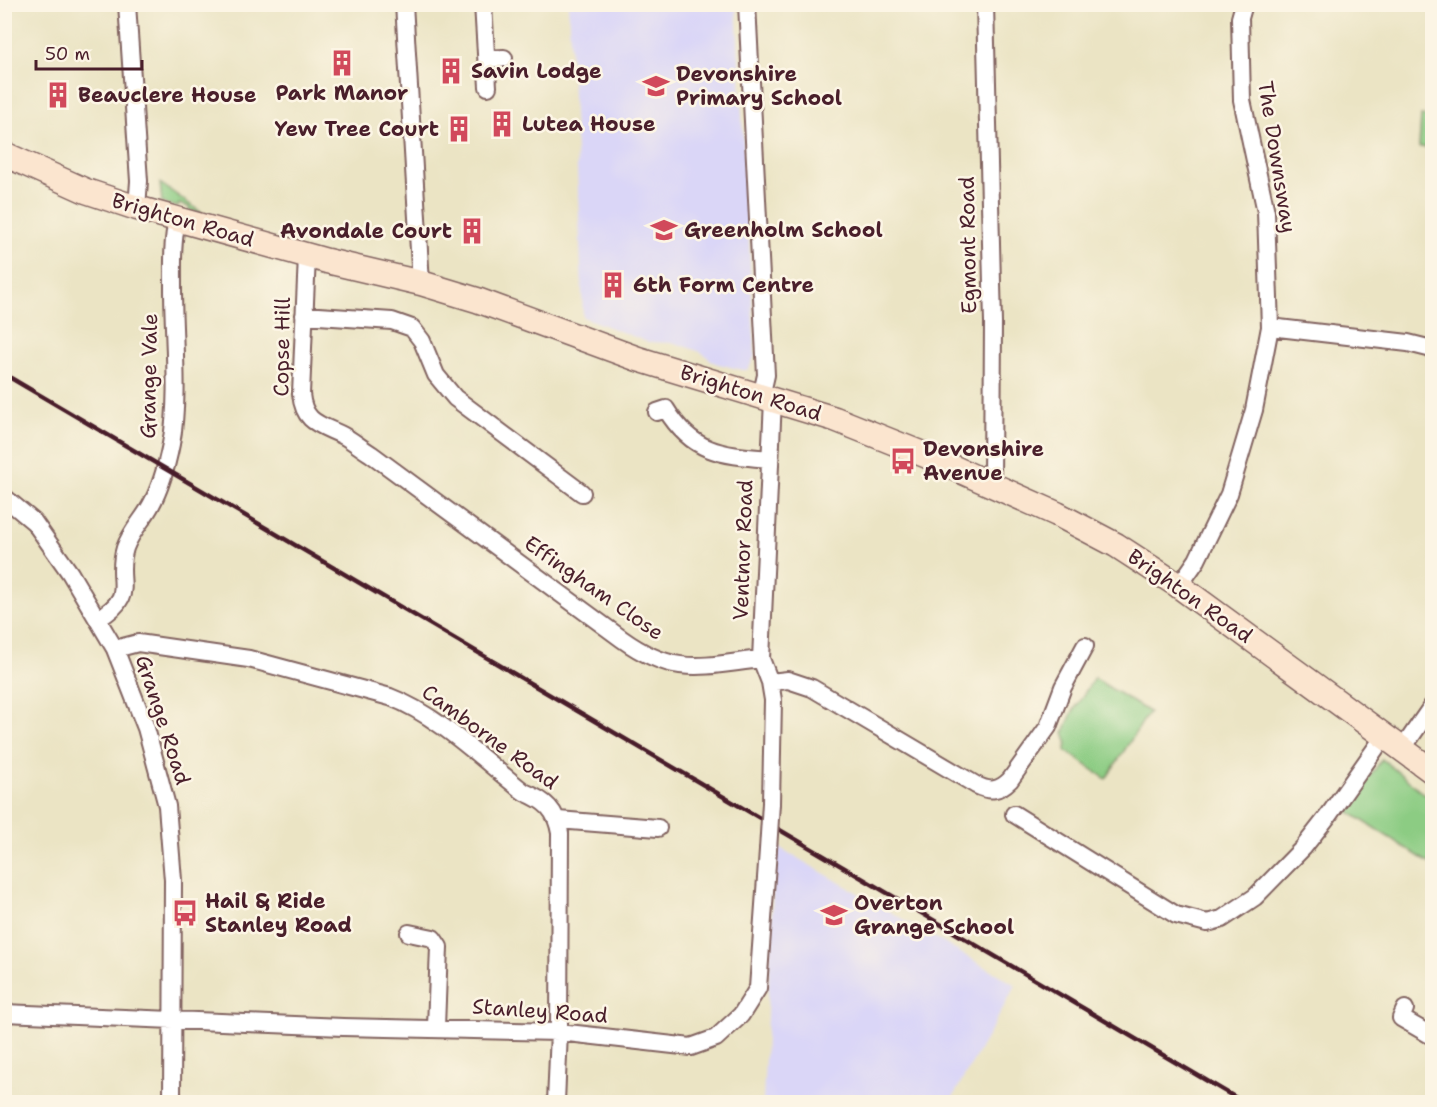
<svg xmlns="http://www.w3.org/2000/svg" width="1437" height="1107" viewBox="0 0 1437 1107" font-family="'Shantell Sans',sans-serif">
<style>
.built{fill:#dad6f7}
.green{fill:#8ccc83;stroke:#6b7657;stroke-width:1.5}
.lines{fill:none;stroke-linecap:round;stroke-linejoin:round}
.minor-casing{stroke:#826461;stroke-width:20}
.secondary-casing{stroke:#826461;stroke-width:27}
.minor{stroke:#fff;stroke-width:16}
.secondary{stroke:#fbe5cf;stroke-width:24}
.rail{stroke:#4a1f2b;stroke-width:4.5}
.minor-bridge-casing{stroke:#826461;stroke-width:20;stroke-linecap:butt}
.minor-bridge{stroke:#fff;stroke-width:16}
.labels{text-anchor:middle;stroke-width:5;stroke-linejoin:round;paint-order:stroke}
.poi-label{font-size:21px;font-weight:bold;fill:#4a1f2b;stroke:#fcf5e5;text-anchor:start}
.street-label{font-size:21px;fill:#4a1f2b;stroke:#fcf5e5}
</style>
<rect width="100%" height="100%" fill="#fcf5e5"/>
<filter id="ink" filterUnits="userSpaceOnUse"><feTurbulence type="fractalNoise" baseFrequency=".0167" numOctaves="2"/><feDisplacementMap in="SourceGraphic" scale="12" xChannelSelector="R" yChannelSelector="G"/><feConvolveMatrix kernelMatrix="1 2 1 2 8 2 1 2 1" color-interpolation-filters="sRGB"/></filter>
<filter id="wash" filterUnits="userSpaceOnUse"><feTurbulence type="fractalNoise" baseFrequency=".008" numOctaves="4" result="noise"/><feDisplacementMap in="SourceGraphic" scale="24" xChannelSelector="R" yChannelSelector="G"/><feGaussianBlur stdDeviation="1.35" result="paint"/><feColorMatrix in="noise" values="0 0 0 0 0 0 0 0 0 0 0 0 0 0 0 0 0 1.4 0 .05"/><feComposite in="paint" operator="in"/></filter>
<g filter="url(#wash)">
<rect width="100%" height="100%" fill="#ebe4c4"/>
<!-- built -->
<path class="built" d="M568,5H736L755,355L750,366L747,370H742L715,363L701,352L675,343L648,342L583,317L577,167Z
M775,845L1016,985L950,1102H763Z"/>
<!-- green -->
<path class="green" d="M1421,116L1432,117V148L1419,147Z
M160,183L205,215L189,210V207L179,204L178,207L162,203Z
M1094,678L1149,712L1106,779L1066,751L1067,741L1064,732L1072,713Z
M1382,759L1432,800V865L1346,810Z"/>
</g>
<g filter="url(#ink)">
<g class="lines">
<!-- minor casing -->
<g class="minor-casing">
<path id="minor" d="M127,4L139,181L137,208
M404,4L421,283
M483,4L488,87
M747,4L766,375L761,397
M985,4L993,323L992,484
M487,59L504,58
M307,256L301,394C304,423 319,424 342,435C352,440 361,448 371,454L622,639C675,677 701,666 761,659
M304,315L392,321L412,328L422,341L436,375L455,398L582,493
M1270,327L1408,343L1432,349
M657,412L666,409C693,454 723,455 770,459
M4,497L34,522L70,573L115,649L146,728L167,806L173,880L172,1102
M1179,586L1197,560L1229,494L1254,410L1270,327L1266,212L1242,100L1240,18L1244,4
M98,619C139,594 114,583 125,548C131,531 143,520 151,505C161,487 167,464 171,444C180,397 173,337 173,288C173,265 172,243 177,220
M115,649L138,643L249,659L390,697C438,715 483,760 524,792C546,801 556,810 560,833L559,1032L556,1102
M770,682L788,680L812,688L976,785C990,792 999,791 1010,780L1048,727L1063,687L1085,646
M1403,748L1432,706
M771,803L773,700L770,682L761,659L773,400
M1014,814L1176,915L1207,923L1222,919L1255,897L1303,848L1328,816L1385,735
M558,820L658,828
M409,933L433,938L439,947L436,1027
M1405,1009L1401,1018L1432,1036
M4,1013L343,1027L559,1032L691,1047L716,1038L741,1015L758,988L768,850"/>
</g>
<!-- secondary casing -->
<g class="secondary-casing">
<path id="secondary" d="M4,154L86,191L137,208L327,261L421,283L477,300L638,359L835,419L925,455L1057,514L1116,545L1179,586L1432,771"/>
</g>
<!-- minor -->
<use href="#minor" class="minor"/>
<!-- secondary -->
<use href="#secondary" class="secondary"/>
<!-- rail -->
<path class="rail" d="M4,374L1243,1102"/>
<!-- minor-bridge casing -->
<g class="minor-bridge-casing">
<path id="minor-bridge" d="M768,850L771,803"/>
</g>
<!-- minor-bridge -->
<use href="#minor-bridge" class="minor-bridge"/>
</g>
</g>
<!-- icons -->
<defs>
<g id="building-bare" transform="scale(2.07)"><path d="M-4-6H4V6H1V3H-1V6H-4ZM-2.5-4.3h1.7v1.8h-1.7ZM.8-4.3h1.7v1.8H.8ZM-2.5-1h1.7V.8h-1.7ZM.8-1h1.7V.8H.8Z" fill="#d1495b" stroke="#fcf5e5" stroke-width="2.5" paint-order="stroke"/></g>
<g id="school-bare" transform="scale(2.07)"><path d="M0-5L7-2L0 1L-7-2ZM-4 1L0 2.5L4 1V4Q0 6-4 4Z" fill="#d1495b" stroke="#fcf5e5" stroke-width="2.5" paint-order="stroke"/></g>
<g id="bus-bare" transform="scale(2.07)"><path d="M-5-6H5V4H4V6H2V4H-2V6H-4V4H-5ZM-3.5-4V0h7V-4ZM-3.5 1.2v1.5H-2V1.2ZM2 1.2v1.5H3.5V1.2Z" fill="#d1495b" stroke="#fcf5e5" stroke-width="2.5" paint-order="stroke"/></g>
</defs>
<g fill-rule="evenodd">
<use href="#building-bare" x="342" y="63"/>
<use href="#building-bare" x="451" y="71"/>
<use href="#school-bare" x="656" y="86"/>
<use href="#building-bare" x="58" y="95"/>
<use href="#building-bare" x="502" y="124"/>
<use href="#building-bare" x="459" y="129"/>
<use href="#school-bare" x="664" y="230"/>
<use href="#building-bare" x="472" y="231"/>
<use href="#building-bare" x="613" y="285"/>
<use href="#bus-bare" x="903" y="461"/>
<use href="#bus-bare" x="185" y="913"/>
<use href="#school-bare" x="834" y="915"/>
</g>
<g class="labels">
<!-- poi labels -->
<g class="poi-label">
<text x="471" y="78">Savin Lodge</text>
<text x="676" y="81">Devonshire<tspan x="676" dy="24">Primary School</tspan></text>
<text x="342" y="100" text-anchor="middle">Park Manor</text>
<text x="78" y="102">Beauclere House</text>
<text x="522" y="131">Lutea House</text>
<text x="439" y="136" text-anchor="end">Yew Tree Court</text>
<text x="684" y="237">Greenholm School</text>
<text x="452" y="238" text-anchor="end">Avondale Court</text>
<text x="633" y="292">6th Form Centre</text>
<text x="923" y="456">Devonshire<tspan x="923" dy="24">Avenue</tspan></text>
<text x="205" y="908">Hail &amp; Ride<tspan x="205" dy="24">Stanley Road</tspan></text>
<text x="854" y="910">Overton<tspan x="854" dy="24">Grange School</tspan></text>
</g>
<!-- street labels -->
<g class="street-label">
<text transform="translate(1277 157) rotate(81)" y="7">The Downsway</text>
<text transform="translate(183 220) rotate(16)" y="7">Brighton Road</text>
<text transform="translate(968 245) rotate(-91)" y="7">Egmont Road</text>
<text transform="translate(282 347) rotate(-89)" y="7">Copse Hill</text>
<text transform="translate(149 376) rotate(-89)" y="7">Grange Vale</text>
<text transform="translate(751 393) rotate(17)" y="7">Brighton Road</text>
<text transform="translate(743 550) rotate(-88)" y="7">Ventnor Road</text>
<text transform="translate(594 588) rotate(35)" y="7">Effingham Close</text>
<text transform="translate(1190 596) rotate(35)" y="7">Brighton Road</text>
<text transform="translate(163 720) rotate(72)" y="7">Grange Road</text>
<text transform="translate(490 737) rotate(36)" y="7">Camborne Road</text>
<text transform="translate(540 1011) rotate(4)" y="7">Stanley Road</text>
</g>
</g>
<!-- margin -->
<rect width="1437" height="1107" fill="none" stroke="#fcf5e5" stroke-width="24"/>
<!-- scale -->
<path d="M36 60v9h106v-9" fill="none" stroke="#4a1f2b" stroke-width="3"/>
<text x="45" y="60" font-size="18" fill="#4a1f2b" stroke="#fcf5e5" stroke-width="4.5" paint-order="stroke">50 m</text>
</svg>
